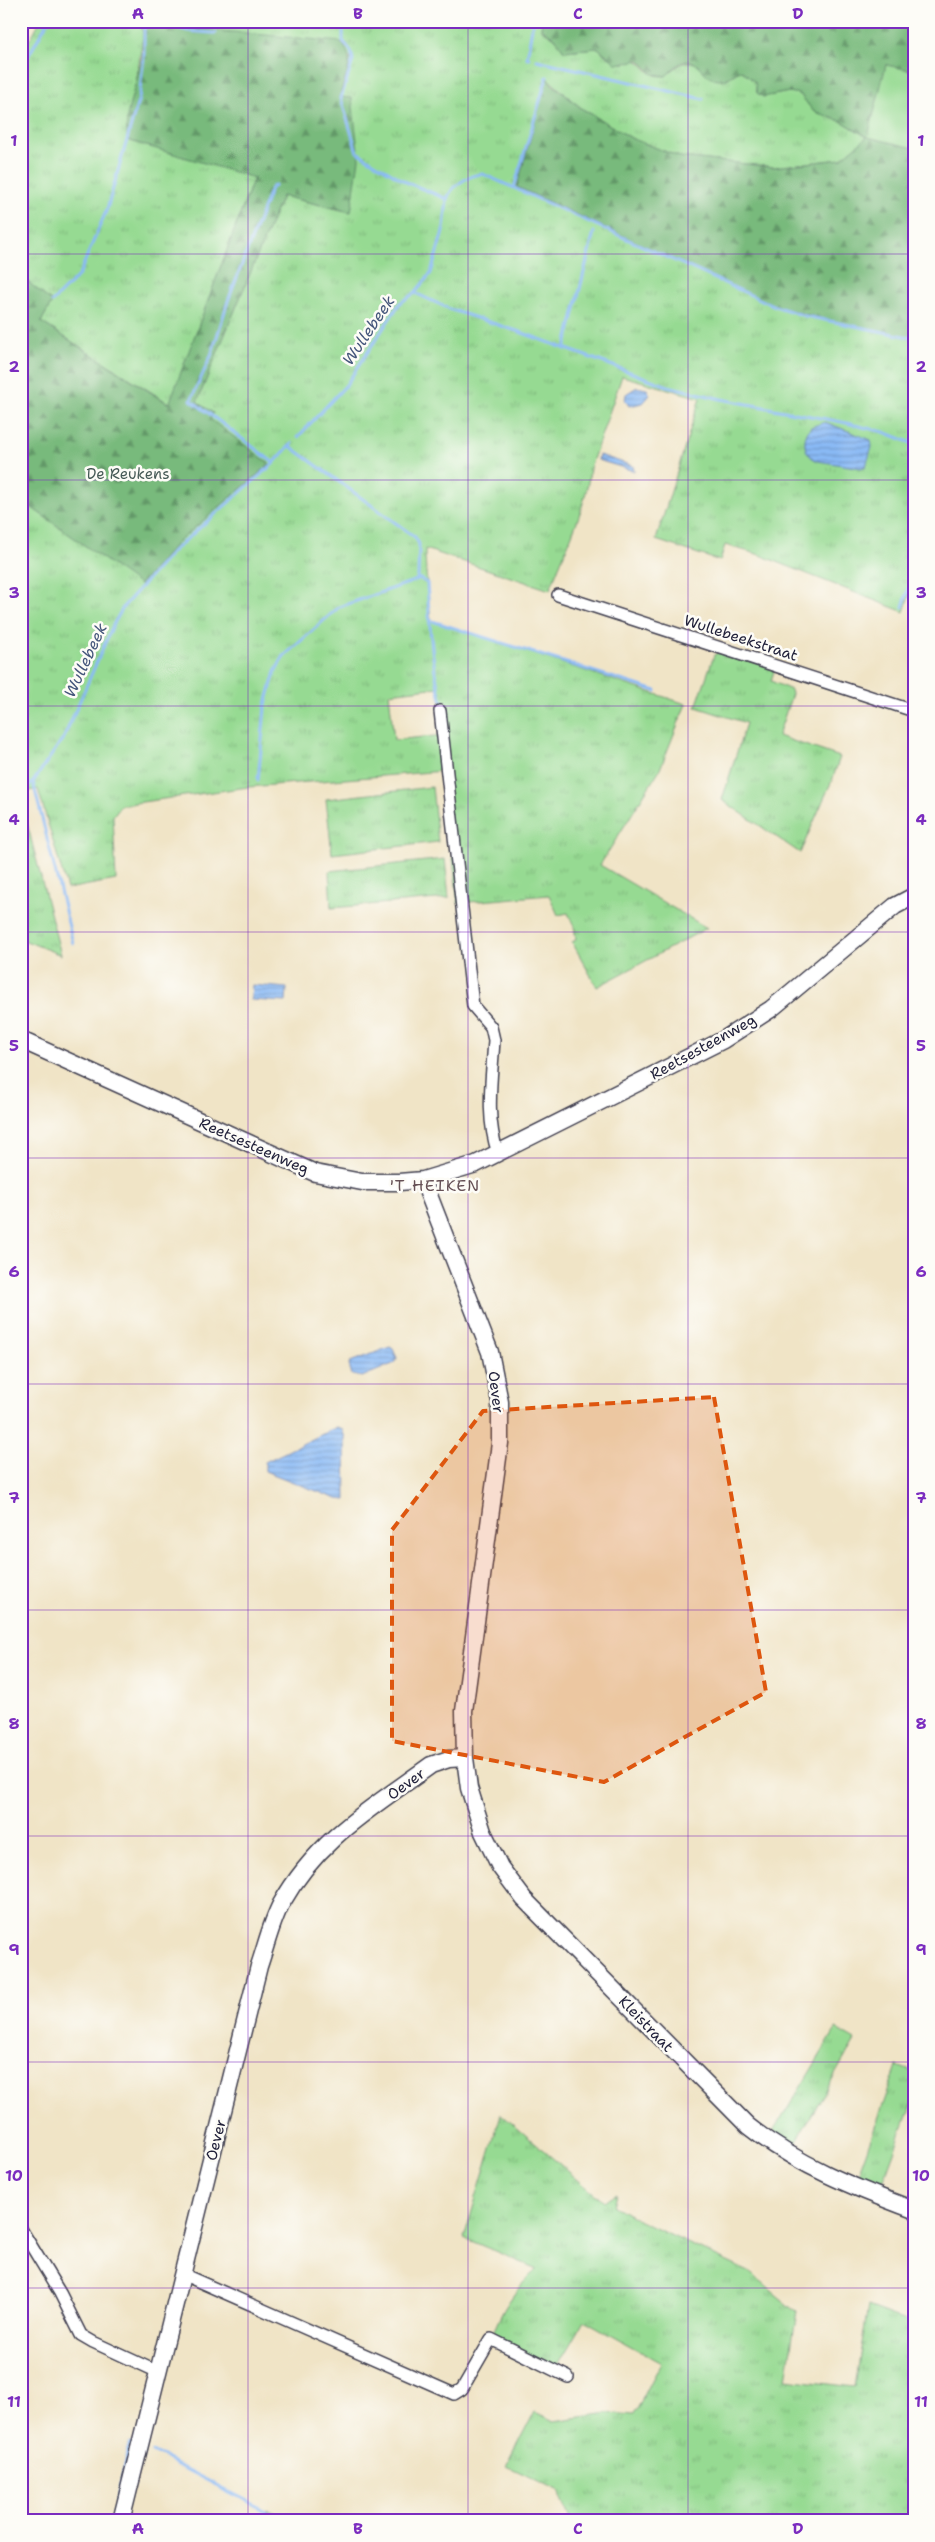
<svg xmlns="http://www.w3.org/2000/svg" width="935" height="2542" viewBox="0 0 935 2542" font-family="'Shantell Sans',sans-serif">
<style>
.grass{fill:url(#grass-tufts);stroke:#5c7e66;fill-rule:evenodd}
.forest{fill:url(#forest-firs);stroke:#4d6e5c}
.green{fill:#96da92;stroke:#5c7e66}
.water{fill:url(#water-rules);stroke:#566e98}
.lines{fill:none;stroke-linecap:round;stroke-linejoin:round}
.stream{stroke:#89b9f5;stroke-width:3}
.street-casing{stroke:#413f50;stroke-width:14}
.secondary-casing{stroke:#413f50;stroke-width:19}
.street{stroke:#fff;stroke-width:11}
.secondary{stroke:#fff;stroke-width:16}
.marked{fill:#de560e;fill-opacity:0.2;stroke:#de560e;stroke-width:4;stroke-dasharray:10 6;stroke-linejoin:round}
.grid{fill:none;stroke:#7b2cbf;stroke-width:1;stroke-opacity:0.55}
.labels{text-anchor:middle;stroke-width:5;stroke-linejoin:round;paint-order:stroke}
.park-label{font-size:15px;fill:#455955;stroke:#fdfcf7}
.street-label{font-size:15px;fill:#22223b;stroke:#fdfcf7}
.water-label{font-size:16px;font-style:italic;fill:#46577c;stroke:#fdfcf7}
.neighbourhood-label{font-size:16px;letter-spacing:1px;fill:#665156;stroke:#fdfcf7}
.neatline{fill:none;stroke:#7b2cbf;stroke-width:2}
.grid-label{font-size:16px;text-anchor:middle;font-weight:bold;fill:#7b2cbf}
</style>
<defs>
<pattern id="grass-tufts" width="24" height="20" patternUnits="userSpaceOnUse" patternTransform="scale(1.25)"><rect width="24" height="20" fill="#96da92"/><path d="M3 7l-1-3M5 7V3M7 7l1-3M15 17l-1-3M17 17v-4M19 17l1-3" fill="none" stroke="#81bb7f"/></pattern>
<pattern id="forest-firs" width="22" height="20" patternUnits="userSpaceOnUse" patternTransform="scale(1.25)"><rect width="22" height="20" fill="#78ba7c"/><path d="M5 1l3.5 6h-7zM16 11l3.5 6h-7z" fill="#629767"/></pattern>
<pattern id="water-rules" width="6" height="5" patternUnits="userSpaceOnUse" patternTransform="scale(1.25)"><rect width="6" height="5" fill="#89b9f5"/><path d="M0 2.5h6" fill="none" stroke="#7096c8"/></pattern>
</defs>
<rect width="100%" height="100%" fill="#fdfcf7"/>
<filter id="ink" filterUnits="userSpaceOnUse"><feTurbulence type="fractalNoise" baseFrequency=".02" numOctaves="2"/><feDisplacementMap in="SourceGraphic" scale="10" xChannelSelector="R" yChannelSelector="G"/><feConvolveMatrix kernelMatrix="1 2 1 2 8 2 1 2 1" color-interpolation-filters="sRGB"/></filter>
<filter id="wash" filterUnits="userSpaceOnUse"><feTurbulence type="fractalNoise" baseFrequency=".0096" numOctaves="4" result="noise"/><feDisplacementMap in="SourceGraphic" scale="20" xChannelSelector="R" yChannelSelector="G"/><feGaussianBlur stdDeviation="1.12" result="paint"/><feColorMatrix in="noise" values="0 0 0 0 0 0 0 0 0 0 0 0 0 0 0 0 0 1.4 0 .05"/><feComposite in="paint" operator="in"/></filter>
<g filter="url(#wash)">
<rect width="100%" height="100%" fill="#f0e4c6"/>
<!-- grass -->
<path class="grass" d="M40,21H139L144,30L127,140L254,177L170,404L41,322L52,302L21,276V55Z
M183,21H542L541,29L555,38L564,51L598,48L606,56L625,64C641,54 641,68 653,74C656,76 662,76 666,76C685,58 694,56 711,78L727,79L741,70L755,82L757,93L774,95L789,92L800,94L813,111L843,122L868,137L841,159L774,167L679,157L633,139L581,108L547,78L517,187L835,322L914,339V582L904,612L757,554L725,545L720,561L656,540L700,398L622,376L590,468C586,511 564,550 550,590L425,549C425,573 429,596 431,620L686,704L660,769L600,865L707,928L597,987L572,942L576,940L574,926L568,913L558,915L549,895L458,903L443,771L248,787L121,805L113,816L116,880L67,889L38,789L21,793V500L140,584L178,542L270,464L209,419L213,413L197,402L282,196L350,212L340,97L351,57L190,28ZM439,687L444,735L394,740L389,693Z
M719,652L775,668L771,681L791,690L792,694L778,736L840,757L833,778L800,853L722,800L746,723L696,707L714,655Z
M432,787L438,842L332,854L326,799Z
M21,800L61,955L21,939Z
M445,859L449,898L331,908L329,871Z
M836,2029L855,2040L794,2145L774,2131Z
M897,2066L914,2072V2097L881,2187L857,2177Z
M501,2114L604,2202L617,2193L614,2206L638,2220L749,2272L797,2312L786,2379L855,2387L868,2306L914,2323V2521H571L559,2491L507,2466L535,2412L554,2421L608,2413L634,2415L661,2363L584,2320L555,2370L491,2339C500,2311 516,2288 537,2269L464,2238Z
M268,2509L291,2521H262Z"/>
<!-- forest -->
<path class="forest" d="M139,21H183L190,28L341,42C358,62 344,74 340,97L352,98L359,159L351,212L282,196L197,402L213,413L210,419L270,464L178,542L140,585L21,500V276L52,302L41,322L169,404L254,178L127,140C127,133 126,124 127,117C131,92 152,43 139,21Z
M542,21H914V71L886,65L868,137L914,148V339L835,322L775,306L517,187L547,77L552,84L581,108L633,139L680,157L774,167L841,159L867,137L843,122L813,111L800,94L789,92L763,97L757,93L755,82L741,70C734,73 728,80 720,80C697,80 699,40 666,76L653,74L639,60L617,64L598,48L564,51L555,38L541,28Z"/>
<!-- green -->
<path class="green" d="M886,65L914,71V148L868,137Z"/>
<!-- water -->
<path class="water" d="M637,387L647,389L650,395L643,403L629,406L625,400L626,394Z
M825,422L871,440L872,447L866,466L861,468L818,461C803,455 801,439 811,427Z
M599,455L633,466L634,471L598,460Z
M252,985L287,988L286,1002L251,1000Z
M390,1347L393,1349L397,1358L395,1363L362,1377L352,1375L349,1365L350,1362Z
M337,1427L342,1429L345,1438L346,1500L337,1499L265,1471V1462Z"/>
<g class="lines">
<!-- stream -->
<path class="stream" d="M166,21C181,33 198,32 216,33
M529,58H527L533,21
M537,60L703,99
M21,69L48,21
M514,188L547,77
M447,199C451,186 470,174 483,174L775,306L805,316L914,338
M415,293L452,310L520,332L668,386L721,399L842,422L884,432L914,444
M52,302L79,275L107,209L139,98L144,56V21
M565,349L594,232
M298,437L346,385L400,303L415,293L431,273L444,228L447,199L406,182L357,152L341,98L353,60L351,51L343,41V21
M274,463L191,400L211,356L228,301L271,188L275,185
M417,577L427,583C430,624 431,666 443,706
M903,607L914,571
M429,620L656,691
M258,780L265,708L275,672L284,656L339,607L417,580L418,576L419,544L415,537L290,446
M21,785H30L32,783
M73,943L33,782L64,737L113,625L124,606L173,551L274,463L292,443
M152,2452L286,2521
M112,2521L130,2444L133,2445"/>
</g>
</g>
<g filter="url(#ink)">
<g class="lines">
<!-- street casing -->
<g class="street-casing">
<path id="street" d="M558,595L914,711
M440,711L473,1006L491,1027L494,1040C492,1077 485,1117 498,1153
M21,2229L60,2293L81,2335L93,2342L158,2372
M182,2274L454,2394L462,2389L491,2339L568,2377"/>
</g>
<!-- secondary casing -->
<g class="secondary-casing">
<path id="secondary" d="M21,1040L315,1173L362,1182H399L423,1180L476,1164L723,1040L771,1009L895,906L914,896
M423,1180L490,1352L500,1402V1443L464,1711L465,1758L469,1788L483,1832L500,1867L524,1899L748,2126C797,2165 855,2188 914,2210
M121,2521L259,1966C266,1946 271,1923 281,1904C318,1838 372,1808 431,1765L449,1759L465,1758"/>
</g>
<!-- street -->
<use href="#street" class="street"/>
<!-- secondary -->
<use href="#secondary" class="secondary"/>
</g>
</g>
<!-- marked area -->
<path class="marked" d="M714,1397L766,1692L604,1782L392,1741V1530L483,1411Z"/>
<!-- grid -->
<path class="grid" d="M248,21V2521M468,21V2521M688,21V2521M21,254H914M21,480H914M21,706H914M21,932H914M21,1158H914M21,1384H914M21,1610H914M21,1836H914M21,2062H914M21,2288H914"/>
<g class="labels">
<!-- park labels -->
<g class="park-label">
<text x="128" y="479">De Reukens</text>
</g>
<!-- street labels -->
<g class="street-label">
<text transform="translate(741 638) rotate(18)" y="5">Wullebeekstraat</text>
<text transform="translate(703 1047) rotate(-29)" y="5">Reetsesteenweg</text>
<text transform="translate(254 1146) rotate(24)" y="5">Reetsesteenweg</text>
<text transform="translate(496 1392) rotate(83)" y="5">Oever</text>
<text transform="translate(406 1784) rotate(-36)" y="5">Oever</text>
<text transform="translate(646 2024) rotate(46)" y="5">Kleistraat</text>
<text transform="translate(216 2140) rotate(-76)" y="5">Oever</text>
</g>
<!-- water labels -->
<g class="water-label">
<text transform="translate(368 330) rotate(-56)" y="6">Wullebeek</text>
<text transform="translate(85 660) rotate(-65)" y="6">Wullebeek</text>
</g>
<!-- neighbourhood labels -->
<g class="neighbourhood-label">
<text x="435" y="1191">'T HEIKEN</text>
</g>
</g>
<!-- margin -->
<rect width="935" height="2542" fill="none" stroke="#fdfcf7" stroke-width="55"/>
<rect x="28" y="28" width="880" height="2486" class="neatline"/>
<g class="grid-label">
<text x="138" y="19">A</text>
<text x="358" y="19">B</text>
<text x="578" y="19">C</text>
<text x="798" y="19">D</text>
<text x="14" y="146">1</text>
<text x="921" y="146">1</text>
<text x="14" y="372">2</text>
<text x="921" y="372">2</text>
<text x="14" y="598">3</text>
<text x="921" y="598">3</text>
<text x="14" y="825">4</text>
<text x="921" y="825">4</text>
<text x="14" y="1051">5</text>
<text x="921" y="1051">5</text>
<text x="14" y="1277">6</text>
<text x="921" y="1277">6</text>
<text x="14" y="1503">7</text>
<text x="921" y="1503">7</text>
<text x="14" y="1729">8</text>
<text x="921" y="1729">8</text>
<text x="14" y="1955">9</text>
<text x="921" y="1955">9</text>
<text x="14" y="2181">10</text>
<text x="921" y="2181">10</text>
<text x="14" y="2407">11</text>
<text x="921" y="2407">11</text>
<text x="138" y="2534">A</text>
<text x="358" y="2534">B</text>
<text x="578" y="2534">C</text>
<text x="798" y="2534">D</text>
</g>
</svg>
